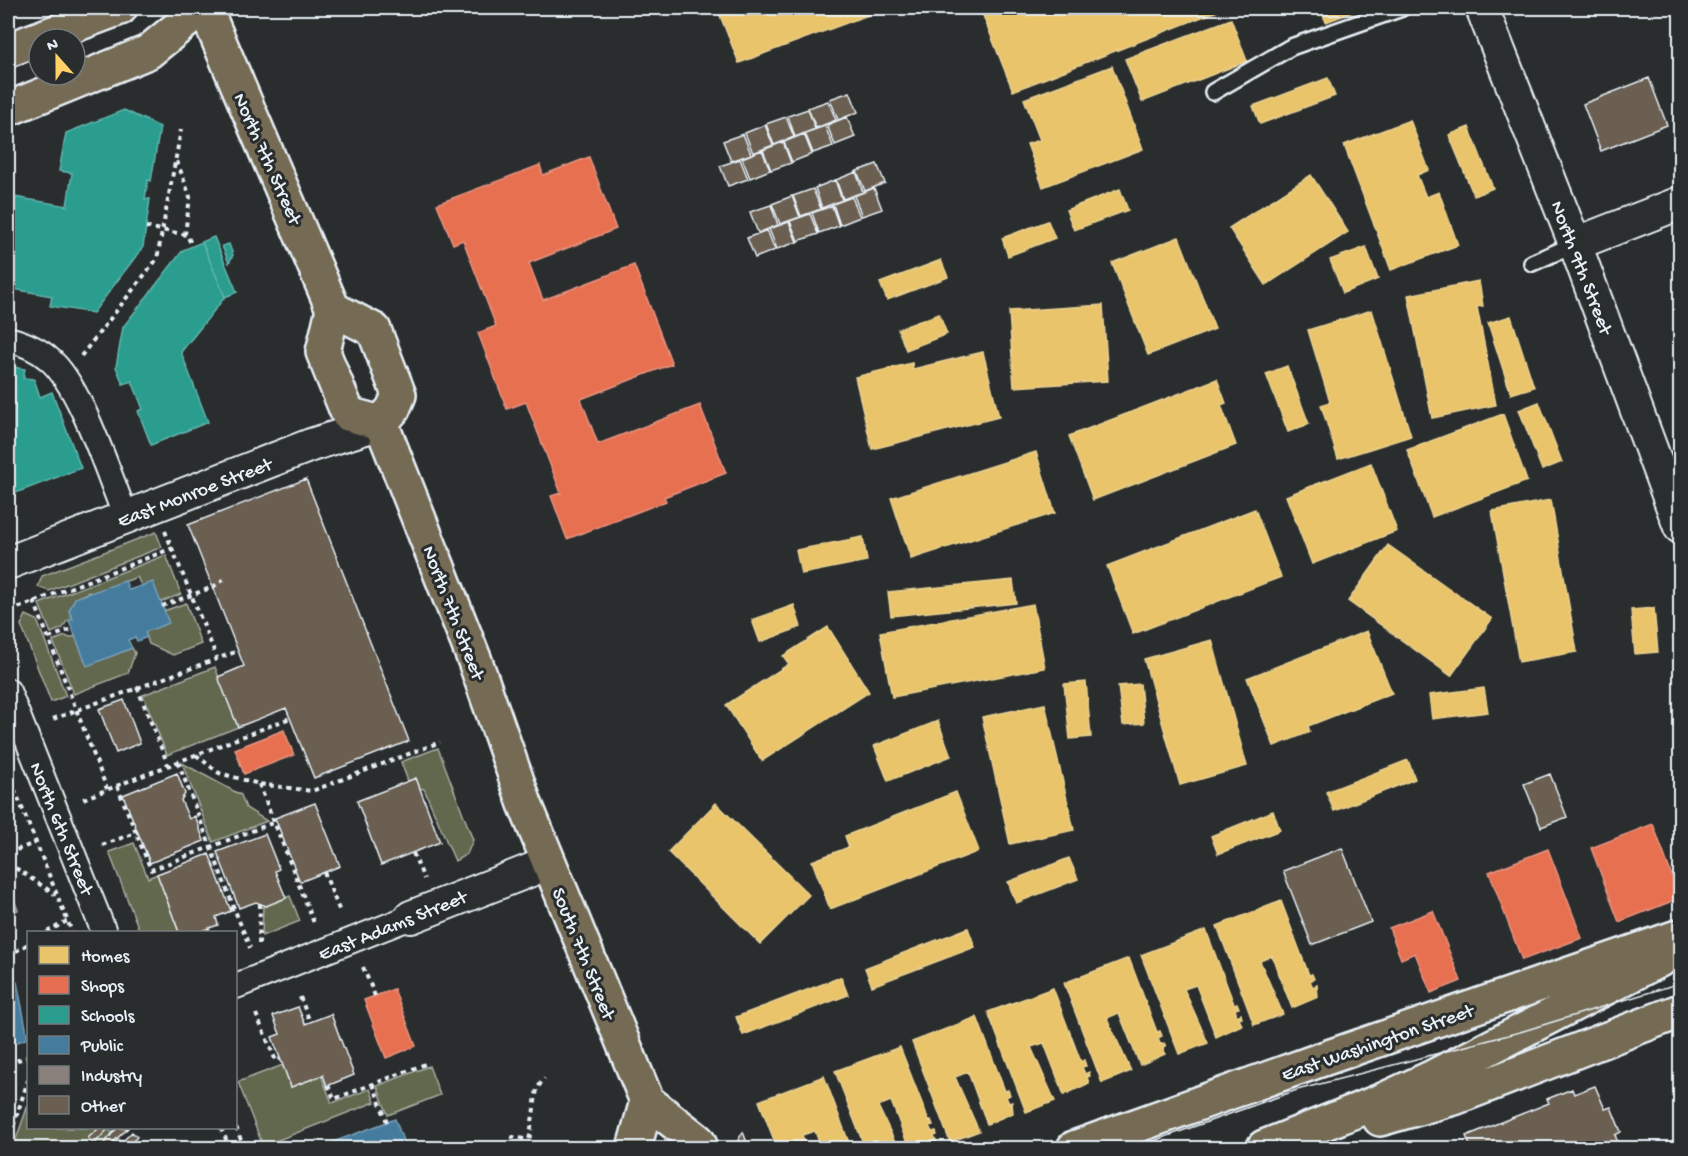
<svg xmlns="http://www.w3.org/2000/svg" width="1688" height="1156" viewBox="0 0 1688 1156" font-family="'Gochi Hand',sans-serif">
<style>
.green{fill:#62674d;stroke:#a5aca2;stroke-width:1.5}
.homes{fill:#e9c46a;stroke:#e9d295;stroke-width:1.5}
.shops{fill:#e76f51;stroke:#e79683;stroke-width:1.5}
.schools{fill:#2a9d8f;stroke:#63b6ae;stroke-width:1.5}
.public{fill:#457b9d;stroke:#769eb8;stroke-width:1.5}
.industry{fill:#8a817c;stroke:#a6a3a1;stroke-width:1.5}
.building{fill:#6a5f51;stroke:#e8f1f8;stroke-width:1.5}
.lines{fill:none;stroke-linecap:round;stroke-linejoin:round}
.service-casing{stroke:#e8f1f8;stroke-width:20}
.pedestrian-casing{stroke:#e8f1f8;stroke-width:28}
.minor-casing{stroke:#e8f1f8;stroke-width:36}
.primary-casing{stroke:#e8f1f8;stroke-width:38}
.path{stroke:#e8f1f8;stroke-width:4;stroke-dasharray:4.5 4.5;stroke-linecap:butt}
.service{stroke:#2a2d2e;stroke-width:15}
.pedestrian{stroke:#2a2d2e;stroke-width:24}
.minor{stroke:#2a2d2e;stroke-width:32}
.primary{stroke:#746b52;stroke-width:33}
.tram{stroke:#e8f1f8;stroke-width:1.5}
.path-bridge{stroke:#e8f1f8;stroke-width:4;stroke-dasharray:4.5 4.5;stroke-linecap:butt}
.labels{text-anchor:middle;stroke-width:6;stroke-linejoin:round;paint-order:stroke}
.street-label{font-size:20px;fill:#e8f1f8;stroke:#2a2d2e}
</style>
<rect width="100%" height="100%" fill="#2a2d2e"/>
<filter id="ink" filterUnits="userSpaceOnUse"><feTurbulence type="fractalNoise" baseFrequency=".0167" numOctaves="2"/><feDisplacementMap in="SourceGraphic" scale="12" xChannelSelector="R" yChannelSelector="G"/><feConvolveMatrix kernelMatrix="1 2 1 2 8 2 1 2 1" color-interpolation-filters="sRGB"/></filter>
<g filter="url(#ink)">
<!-- green -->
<path class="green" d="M156,532L162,547L49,591L38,587L42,576Z
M166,555L181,594L161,602L141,585L137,577L93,594L89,592L75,598L69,611L73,619L66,622L63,628L51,633L39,604Z
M186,603L201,644L173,655L149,644L145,632L164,611Z
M26,615L37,620L66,696L51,702L21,625Z
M65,636L70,638L75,636L87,665L132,648L135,653L128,673L74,694L53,641Z
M215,667L238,727L167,755L143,695Z
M438,748L473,840L467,854L455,861L424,789L420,788L416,779L408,781L401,762Z
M182,763L241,795L246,808L267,821L213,842Z
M134,843L148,878L157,874L179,932H140L109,852Z
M290,896L300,921L262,936L263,907Z
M283,1065L291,1087L321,1075L332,1103L370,1089L375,1102L263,1146L238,1082Z
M429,1066L440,1095L388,1115L377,1086Z
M28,1105V1128H107L129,1148H13Z"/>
<!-- homes -->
<path class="homes" d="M717,8H887L739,63Z
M980,8H1225L1013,91Z
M1320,8H1363L1326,22Z
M1231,19L1247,61L1142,102L1125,59Z
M1112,66L1143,149L1043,187L1027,144L1040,140L1024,99Z
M1328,78L1335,96L1260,124L1253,106Z
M1410,120L1429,170L1417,175L1426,197L1439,192L1458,245L1391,270L1344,145Z
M1469,127L1493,188L1474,196L1449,135Z
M1311,175L1348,232L1266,285L1229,228Z
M1120,189L1128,210L1074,230L1066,210Z
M1048,221L1055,238L1008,256L1002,238Z
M1179,237L1215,329L1148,355L1112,263Z
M1366,247L1378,279L1343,293L1330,260Z
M941,260L948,277L887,300L880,283Z
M1479,281L1483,306L1477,307L1496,405L1432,418L1408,295Z
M1103,305L1108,381L1014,387L1009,311Z
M1372,310L1411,436L1338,459L1321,405L1330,402L1308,330Z
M939,314L947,334L906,350L898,329Z
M1511,316L1534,387L1511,394L1488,323Z
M983,352L999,417L872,449L855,377L912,363L913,369Z
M1287,366L1309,424L1288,432L1266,374Z
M1217,379L1226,403L1221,405L1236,445L1093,500L1069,436Z
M1539,402L1562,462L1542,470L1519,410Z
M1503,414L1527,481L1432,517L1407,450Z
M1036,452L1055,513L911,559L891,498Z
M1371,463L1397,531L1312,564L1286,496Z
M1551,500L1577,652L1519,662L1492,511Z
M1255,509L1281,577L1133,634L1107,566Z
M863,537L867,561L801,574L796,550Z
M1388,545L1492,619L1451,676L1348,601Z
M1013,580L1016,603L891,616L888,592Z
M1033,604L1045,668L892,697L880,632Z
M794,605L801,627L760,642L752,620Z
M1654,608L1658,652L1635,654L1631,610Z
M828,627L869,692L762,761L726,705L789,664L783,656Z
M1367,631L1392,693L1308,726L1310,732L1274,746L1247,678Z
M1212,640L1247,766L1180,785L1144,659Z
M1086,682L1091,737L1070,739L1064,684Z
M1140,684L1144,723L1123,725L1118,686Z
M1484,688L1488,712L1432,719L1429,695Z
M1045,704L1074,830L1010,844L982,717Z
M938,721L951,756L888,781L874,746Z
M1408,760L1415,779L1334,811L1326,792Z
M956,792L979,851L830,909L812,861L849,847L845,836Z
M716,803L809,895L760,944L668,852Z
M1273,811L1280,830L1218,854L1211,836Z
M1069,858L1078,879L1016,903L1008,882Z
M1281,901L1309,975L1312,974L1314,979L1310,981L1313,987L1317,985L1318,997L1292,1008L1272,956L1260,961L1283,1014L1254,1025L1217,926Z
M968,928L975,947L872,986L865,968Z
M1206,930L1234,1004L1237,1003L1239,1008L1235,1009L1237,1016L1241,1014L1242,1018L1239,1019L1242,1025L1216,1037L1196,985L1184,989L1208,1043L1179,1054L1141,955Z
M1129,958L1157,1032L1160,1031L1162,1036L1158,1038L1160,1044L1164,1043L1166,1046L1163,1048L1165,1054L1140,1065L1119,1013L1107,1018L1131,1071L1102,1083L1064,983Z
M841,977L848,995L743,1035L736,1017Z
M1053,988L1081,1062L1084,1060L1086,1066L1082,1067L1085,1074L1089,1072L1090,1076L1087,1077L1089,1083L1064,1095L1044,1043L1031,1047L1055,1101L1026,1112L988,1012Z
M977,1017L1005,1091L1008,1090L1010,1095L1006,1097L1009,1103L1012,1102L1013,1113L987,1124L968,1072L955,1077L979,1131L950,1142L912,1042Z
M900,1047L929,1121L931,1120L933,1125L929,1126L932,1132L936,1131L937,1135L934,1136L937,1142L924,1148H909L891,1101L878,1106L898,1148H865L835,1071Z
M824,1076L851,1148H821L815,1131L802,1135L807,1148H777L759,1101Z"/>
<!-- shops -->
<path class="shops" d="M589,157L616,229L529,263L543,300L634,265L672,364L581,399L598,444L700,405L726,473L664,497L666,501L567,539L551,496L561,493L526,402L507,409L478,333L496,326L463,240L453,244L437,204L540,165L543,175Z
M284,730L294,755L244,774L235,749Z
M1653,824L1680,898L1619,922L1591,848Z
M1548,849L1582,938L1522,960L1489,872Z
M1433,911L1461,981L1431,993L1415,953L1401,959L1389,928Z
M394,989L416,1046L386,1058L364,1000Z"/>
<!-- schools -->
<path class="schools" d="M124,110L160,127L151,181L148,180L145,199H150L143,247L93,313L50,306L52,296L8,288V196L67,206L72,173L59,171L66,133Z
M214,237L237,292L225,297L202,242Z
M202,242L225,297L181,352L208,422L151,445L138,411L143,409L132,381L123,384L116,367L123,327L183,250Z
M229,244L233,255L229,263L222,246Z
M8,366L25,369L23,378L34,379L40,397L52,392L81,468L8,496Z"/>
<!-- public -->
<path class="public" d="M125,581L129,590L153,582L169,623L145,632L147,637L137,641L135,637L128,640L132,648L87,666L69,620L73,619L69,611L75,598Z
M17,982L28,1038L8,1046V983Z
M395,1119L406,1148H317L387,1122Z"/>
<!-- industry -->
<path class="industry" d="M8,884L18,910L8,914Z"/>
<!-- building -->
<path class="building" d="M1649,78L1667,125L1601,151L1583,104Z
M850,92L858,112L838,120L830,99Z
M828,101L836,120L816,128L808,108Z
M808,109L815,129L795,137L788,116Z
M786,117L794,137L774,145L766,124Z
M847,117L855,137L835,145L827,125Z
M765,125L773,145L753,153L745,133Z
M825,126L833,146L813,153L805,133Z
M743,134L751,154L731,161L723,141Z
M804,134L812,154L792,162L784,142Z
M783,142L791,163L771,170L763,150Z
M762,150L770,170L750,178L742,158Z
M740,159L748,179L728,186L720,166Z
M877,164L885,183L865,191L857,171Z
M856,172L863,192L843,199L836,180Z
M835,180L842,200L822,208L815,188Z
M874,188L882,209L862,216L854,196Z
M813,189L821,209L801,216L793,196Z
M792,196L800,217L780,224L772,204Z
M852,197L860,217L840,225L833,204Z
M771,205L778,225L758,233L750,212Z
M832,206L839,226L819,233L812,213Z
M810,214L818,234L798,241L790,221Z
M789,222L797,242L777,249L769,229Z
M767,230L775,250L755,258L747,238Z
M306,479L409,741L314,778L286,708L238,727L218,677L244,666L188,525Z
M124,700L140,743L116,753L99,709Z
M177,773L185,794L181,800L189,819L195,816L204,841L150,863L123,795Z
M1550,774L1567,817L1541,827L1524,784Z
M416,778L440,842L381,865L357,801Z
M315,803L340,866L300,882L275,818Z
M265,834L279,869L275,871L286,898L266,906L256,902L239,908L217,852Z
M1342,848L1371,922L1312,945L1283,871Z
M209,854L231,911L216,917L218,925L198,932H179L157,874Z
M298,1007L305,1024L331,1014L354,1075L327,1086L323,1075L291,1087L272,1037L280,1034L273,1016Z
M1595,1086L1605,1109L1611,1107L1621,1132L1615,1135L1620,1148H1471L1466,1136L1549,1103L1547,1099L1572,1089L1574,1094Z
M99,1128H109L94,1144L88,1138Z
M117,1128H128L107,1148H100Z
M132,1132L137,1137L126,1148H116Z
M743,1132L749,1148H741L738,1140Z"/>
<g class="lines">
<!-- service casing -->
<g class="service-casing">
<path id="service" d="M1213,92L1291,47L1402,8
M1532,263L1575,244"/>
</g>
<!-- pedestrian casing -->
<g class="pedestrian-casing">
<path id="pedestrian" d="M8,339C23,343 37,348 49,359C81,385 109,477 126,517
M8,691L104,932
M236,986L411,917"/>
</g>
<!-- minor casing -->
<g class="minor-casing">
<path id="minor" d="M1482,8L1575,244L1680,527
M1575,244L1680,203
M8,563L311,445L381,423
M411,917L549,863"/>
</g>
<!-- primary casing -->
<g class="primary-casing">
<path id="primary" d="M205,8L333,309L323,352L348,414L381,423
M8,50L120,8
M8,109L148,52L202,8
M333,309L374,330L399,395L393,409L381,423
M381,423L475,661L525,804L647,1101L698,1141L701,1148
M1380,1119L1454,1098L1680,1011
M1264,1147L1383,1100L1433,1077L1663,958
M634,1148L647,1101
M1074,1148L1317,1061L1680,936"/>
</g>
<!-- path -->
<path class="path" d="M177,161L190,197L185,234
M81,356L157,259L181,130
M165,531L217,658
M34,601L107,789
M162,606L213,587L224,579
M10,611L173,548
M49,638L72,629
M137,687L168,765
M53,719L238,651
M196,755L219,773L259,784L312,791L440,742
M178,762L234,908
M8,773L72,932
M259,784L314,923
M117,786L151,870L275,822
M83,799L290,718
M102,845L138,832
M8,853L35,843
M413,853L424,879
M8,863L56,895
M324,872L340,912
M230,909L234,908L250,948
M47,932L67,921
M208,932V929
M259,944L260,903
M8,956L28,944
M363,967L375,996
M300,997L310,1022
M256,1014L276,1061L280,1059
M8,1063L28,1057
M373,1084L387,1122
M328,1085L334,1099L428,1063
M236,1127L244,1148
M221,1128L230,1148
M8,1143L28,1080
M511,1148L513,1137L529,1140
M528,1148L537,1089L544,1078"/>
<!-- service -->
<use href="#service" class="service"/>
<!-- pedestrian -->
<use href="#pedestrian" class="pedestrian"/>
<!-- minor -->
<use href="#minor" class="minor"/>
<!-- primary -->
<use href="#primary" class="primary"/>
<!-- tram -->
<path class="tram" d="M1134,1148L1297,1090L1520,1032L1680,983"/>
<!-- path-bridge -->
<path class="path-bridge" d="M146,227L187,235L192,246"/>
</g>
</g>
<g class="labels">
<!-- street labels -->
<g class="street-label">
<text transform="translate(269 158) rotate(66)" y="7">North 7th Street</text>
<text transform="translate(1583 267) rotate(69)" y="7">North 9th Street</text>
<text transform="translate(194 491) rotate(-21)" y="7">East Monroe Street</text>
<text transform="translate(455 612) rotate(69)" y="7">North 7th Street</text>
<text transform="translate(63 828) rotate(68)" y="7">North 6th Street</text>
<text transform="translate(392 924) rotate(-22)" y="7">East Adams Street</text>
<text transform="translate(585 953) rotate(68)" y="7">South 7th Street</text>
<text transform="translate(1377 1041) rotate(-19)" y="7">East Washington Street</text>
</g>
</g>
<!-- margin -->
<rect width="1688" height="1156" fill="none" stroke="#2a2d2e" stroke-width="30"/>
<rect x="15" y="15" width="1658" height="1126" fill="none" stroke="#e8f1f8" stroke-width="2" filter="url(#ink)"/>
<!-- legend -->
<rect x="27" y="931" width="210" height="198" fill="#2a2d2e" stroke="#767b7f" stroke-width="1.5"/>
<rect x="39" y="946" width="30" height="18" fill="#e9c46a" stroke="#767b7f" stroke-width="1.5"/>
<text x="81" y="961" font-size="18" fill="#e8f1f8">Homes</text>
<rect x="39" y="976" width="30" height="18" fill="#e76f51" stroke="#767b7f" stroke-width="1.5"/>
<text x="81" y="991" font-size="18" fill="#e8f1f8">Shops</text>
<rect x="39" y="1006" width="30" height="18" fill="#2a9d8f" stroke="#767b7f" stroke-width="1.5"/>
<text x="81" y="1021" font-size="18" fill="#e8f1f8">Schools</text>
<rect x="39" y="1036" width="30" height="18" fill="#457b9d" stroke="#767b7f" stroke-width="1.5"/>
<text x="81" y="1051" font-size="18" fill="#e8f1f8">Public</text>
<rect x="39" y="1066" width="30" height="18" fill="#8a817c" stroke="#767b7f" stroke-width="1.5"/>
<text x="81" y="1081" font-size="18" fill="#e8f1f8">Industry</text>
<rect x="39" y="1096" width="30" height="18" fill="#6a5f51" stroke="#767b7f" stroke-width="1.5"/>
<text x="81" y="1111" font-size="18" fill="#e8f1f8">Other</text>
<!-- north arrow -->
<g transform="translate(57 57) rotate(339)"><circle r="28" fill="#2a2d2e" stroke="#767b7f" stroke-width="1.5"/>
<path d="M0-4.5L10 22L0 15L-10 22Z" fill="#ffd166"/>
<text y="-9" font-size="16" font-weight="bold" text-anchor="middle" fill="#e8f1f8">N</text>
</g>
</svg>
